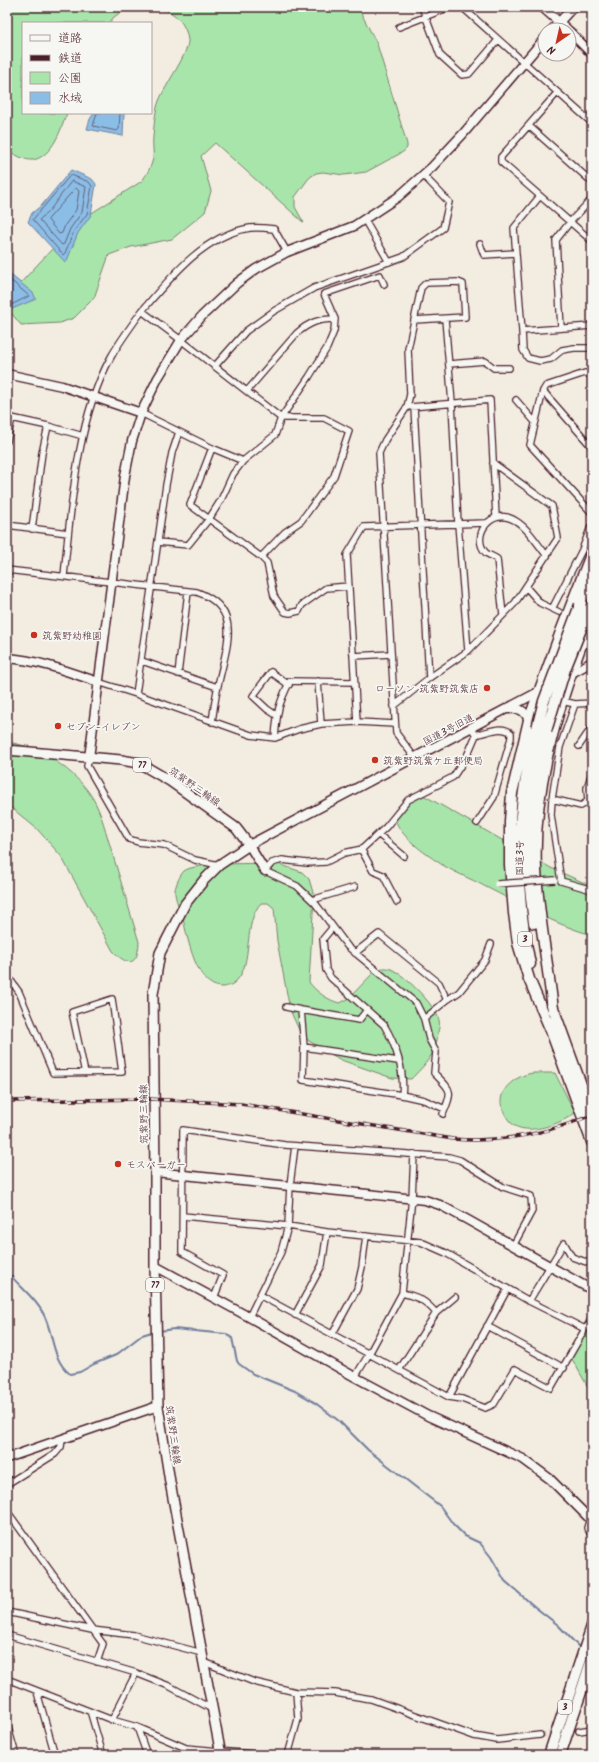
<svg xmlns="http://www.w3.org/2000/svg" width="599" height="1762" viewBox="0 0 599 1762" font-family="Kalam,'Klee One',sans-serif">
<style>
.green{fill:#a8e5ab;stroke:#79826b}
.water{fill:#8bbee7;stroke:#717e9c}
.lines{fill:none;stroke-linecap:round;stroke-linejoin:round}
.shore{stroke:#645f76;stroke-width:1}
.stream{stroke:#717e9c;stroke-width:2}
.street-tunnel{stroke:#d1c4bd;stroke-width:5.5;stroke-dasharray:5.5 3;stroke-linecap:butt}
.street-casing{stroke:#4a1f2b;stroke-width:8}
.secondary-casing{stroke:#4a1f2b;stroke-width:11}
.primary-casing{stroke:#4a1f2b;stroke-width:12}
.highway-casing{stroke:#4a1f2b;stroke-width:13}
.street{stroke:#f6f6f2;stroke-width:5.5}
.secondary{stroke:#f6f6f2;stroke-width:8}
.primary{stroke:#f6f6f2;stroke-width:9}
.highway{stroke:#f6f6f2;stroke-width:10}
.rail-casing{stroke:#4a1f2b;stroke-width:3.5}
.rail{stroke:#f6f6f2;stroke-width:2;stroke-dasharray:6;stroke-linecap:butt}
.street-bridge-casing{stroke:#4a1f2b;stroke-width:8;stroke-linecap:butt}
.highway-bridge-casing{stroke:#4a1f2b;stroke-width:13;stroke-linecap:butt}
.street-bridge{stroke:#f6f6f2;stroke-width:5.5}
.highway-bridge{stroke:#f6f6f2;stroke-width:10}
.poi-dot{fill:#c8321e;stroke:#f6f6f2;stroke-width:1.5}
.labels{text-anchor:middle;stroke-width:3.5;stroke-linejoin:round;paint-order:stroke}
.shield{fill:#f6f6f2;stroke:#7e6067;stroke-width:1}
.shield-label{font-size:9px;font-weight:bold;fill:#4a1f2b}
.poi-label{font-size:10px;fill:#4a1f2b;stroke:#f6f6f2;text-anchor:start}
.street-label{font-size:10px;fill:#4a1f2b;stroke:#f6f6f2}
</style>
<rect width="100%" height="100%" fill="#f3ede1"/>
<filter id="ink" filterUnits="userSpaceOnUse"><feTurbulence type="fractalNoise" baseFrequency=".025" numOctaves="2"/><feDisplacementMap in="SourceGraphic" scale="8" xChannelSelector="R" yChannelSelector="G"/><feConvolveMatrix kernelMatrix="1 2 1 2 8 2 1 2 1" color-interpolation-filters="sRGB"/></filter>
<g filter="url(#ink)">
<!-- green -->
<path class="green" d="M7,7H128L114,17L109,23H23V113H67C61,129 53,156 33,160C25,161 14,154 7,150Z
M160,7H358L377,44L407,144V148L403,152L366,172L344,175L323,172L316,173L309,178L295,197V207L304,223L215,143L201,156L211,191L205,212L172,239L131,247L109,255L94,298L74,318L60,323L21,325L7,308L14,290L76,223L142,181C147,174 151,167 153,159C154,152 152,144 153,137C154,126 155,111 159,101C165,85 189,53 188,40C186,23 175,13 160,7Z
M7,742C39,746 75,770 92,797C102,813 106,834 112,852C121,882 130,912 139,942C138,966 128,967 113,951L61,856L37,829L7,804Z
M415,794L425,796L551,868L587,884H592V935C555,925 520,904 486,887C470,878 450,871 435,860C423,852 395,832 395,816C395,805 407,798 415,794Z
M275,863L302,872L309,879L314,896L309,982C315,991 329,1001 340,1003L348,999L376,970C381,968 386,967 391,969C404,974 436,1006 439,1020C440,1024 439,1029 438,1032C437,1053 425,1065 411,1079L392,1078L341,1060L309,1041L300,1032L290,1010L277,941L274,908L268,903H261C243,922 253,964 237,980C233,985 227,987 221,987C196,986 188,939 183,919C181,911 174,898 175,890C176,884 180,875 184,871C195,862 258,864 275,863Z
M534,1073H555L575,1113C562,1123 531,1135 515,1126C510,1123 506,1117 504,1112C503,1109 501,1105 501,1103C500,1086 520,1074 534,1073Z
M592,1310V1394L568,1352Z"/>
<!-- water -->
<path class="water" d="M94,113H124L123,136L87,129L90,119Z
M71,170L92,179L96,184L91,215L78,233L66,263L28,222L32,213L42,205Z
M7,272L33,293L36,299L7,311Z"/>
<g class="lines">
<!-- shore -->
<path class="shore" d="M97,113L93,126L117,131L119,129L120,113
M71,175L89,182L92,186L87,214L74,231L65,253L63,255L33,220Z
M72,181L86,187L82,212L70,229L64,244L62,245L39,220L49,211Z
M76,188L79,191L76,210L65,225L62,233L59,234L48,220Z
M7,277L29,296L7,307"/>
<!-- stream -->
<path class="stream" d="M7,1271C18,1286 34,1296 43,1313C54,1333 51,1359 70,1374L80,1372L94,1364L116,1355L142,1335L155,1331
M159,1331L174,1329L226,1334L232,1338L237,1361L239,1364L253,1374L295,1391L314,1402L339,1421L368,1450L440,1506L453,1524L465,1536L480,1543L491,1557L505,1581L535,1607L558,1625L581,1649"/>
<!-- street-tunnel -->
<path class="street-tunnel" d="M540,1735L557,1733"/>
<!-- street casing -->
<g class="street-casing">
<path id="street" d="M422,7L440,55L462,75L469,74L498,40
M462,7L592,123
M399,27L450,7
M557,93L501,157V162L592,241
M529,126L592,182
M540,196L514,228L522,331L592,326
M364,219L389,262
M480,244L484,255L516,253
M142,311C170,278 204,235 250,228C257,227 266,228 274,229L287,252
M445,319L452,403L458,524L468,651
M414,320L465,317L463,284L458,282L426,283L421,288L408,349L410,394L407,407L385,440L379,453L396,733L415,758
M561,328L556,240L570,222L592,199
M522,331L523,350L528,358L540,361L551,359L562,350L574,348H592
M449,364L485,361L494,368H509
M215,366L246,331L274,311L314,288L403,257L443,228L449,202L423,175
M592,376L585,373L546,386L543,391L530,445L592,513
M247,391L297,333C310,322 319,319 335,319
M543,391L592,447
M516,400L535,422
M411,407L490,400L496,517
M414,407L429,678
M141,413L212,448L243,461
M7,417L48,426L83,436
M7,441L12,418
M7,525L68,533
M32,529L42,453L48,426
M158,542L188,545L209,519L221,500L233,474L243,461L275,435L281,418L309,377L327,348L334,331L335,319L324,294L380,275L384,284
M261,557L267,563L274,596L285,612L290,613L299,611L302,605L326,588L349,586
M7,570L197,592C241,608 228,642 220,677C216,692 214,707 212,722
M64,576C71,507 77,418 111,357C120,341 131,326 142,311L181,340L281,418H324L349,431L334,476L301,521L285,532L261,557L190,505L212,448
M526,587L540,603L559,612
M552,609L582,550L592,524
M503,615L497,559C494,557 489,555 486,553C470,537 491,505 516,521C529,529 538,545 547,556
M353,656L391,654
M142,661L217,687
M178,674L188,592
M318,681L321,724
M98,682L136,694L251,735L275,738L299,729L321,724L357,722L395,724
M136,694L166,485L172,453L179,432
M562,701L575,704L592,703
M575,704L560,747L552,799L581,806L588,801
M394,706L429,678L468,651L515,603L558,538L552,506L493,463
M276,715L267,709L253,696L271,672L289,685
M357,722L347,555L364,527L486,523
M476,735C487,732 502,725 511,733V738L494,797L477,823
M275,738C277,712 278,705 290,681L354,682
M579,746L592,727
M89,758L87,766L129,839L138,842L164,845L195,860L219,865
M552,799L551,815L561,881L592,890
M588,801L587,788L592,772
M378,834L404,856
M361,849L373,871L383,875L397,902
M312,900L355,887
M333,927L323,939L326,970L331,978L384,1025C396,1045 405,1072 402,1095L303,1080L304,1047L398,1061
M355,953L379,934L439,983L447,1000L424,1019
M7,975L19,992L53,1073L122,1072L112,999L72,1012L85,1073
M447,1000L459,992L485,960L491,944
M286,1007L301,1010
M304,1047L301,1010L359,1020L367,1010
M402,1095L424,1100L445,1109
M443,1114C453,1090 452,1091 434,1073L436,1052L429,1039L424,1019L416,1003L348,947L315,903L297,886L265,871L272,863L282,860L307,863L326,862L344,853L362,849L386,827L408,800L453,777L467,756L476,735L472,729
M183,1216L288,1226L327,1232L421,1242L446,1253L529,1301L585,1329
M402,1293C418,1297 425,1300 436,1313
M261,1296L449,1397L462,1399L485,1408L494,1404L515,1369L551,1388L585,1329L592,1321
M214,1298L223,1275L182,1252L183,1130L285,1145L449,1157L460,1160L503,1187L531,1196L532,1211L513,1246
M529,1301L564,1243L572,1257L592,1264
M295,1315L322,1265L327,1232
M249,1317L281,1252L288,1226L290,1185L295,1146
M487,1326L564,1368
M332,1335L357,1289L362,1267L366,1236
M399,1370L436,1313L455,1297
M355,1377L369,1354L402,1293L412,1198L414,1154
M449,1397L507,1290
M7,1484L55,1454L61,1447L62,1439
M7,1511L103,1644L97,1662
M590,1518L587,1528L592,1536
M7,1612L92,1630L134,1635L202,1653
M7,1635L136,1673L169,1686L212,1709
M204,1662L254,1682L296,1692L335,1693L371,1699L474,1736L497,1740L540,1735
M7,1679L112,1720L137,1727L186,1748L264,1755
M37,1692L55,1755
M91,1714L103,1755
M112,1720L136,1673
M7,1724L16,1755
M137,1727L147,1755
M579,1731L592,1729
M288,1755L298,1719L296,1692"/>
</g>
<!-- secondary casing -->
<g class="secondary-casing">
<path id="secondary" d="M542,7L568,30
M552,30L573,7
M569,31L592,54
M7,374L62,386L141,413
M7,658C38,660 69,672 98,682
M568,675L592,662
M508,709C519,708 524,709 529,720
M89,758L125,476L132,441L141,413L158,378L181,340L202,316L237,283L256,269L287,252L354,226L398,197L432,167L463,134L545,38
M265,871L249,845L542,690
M155,1172L425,1200L440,1205L466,1219L592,1290
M155,1266L249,1317L355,1377L428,1416L523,1459L550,1479L592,1521
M7,1458L158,1406"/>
</g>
<!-- primary casing -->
<g class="primary-casing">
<path id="primary" d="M7,750L121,760L139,763L170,781L236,828L249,845L219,865L204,880L185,904L160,953L153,994L155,1172V1266L158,1406L170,1482L221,1755"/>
</g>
<!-- highway casing -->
<g class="highway-casing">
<path id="highway" d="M580,605L592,574
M534,923C531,897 527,869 528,843C530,805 536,768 546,731
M530,964C512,883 516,808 537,728
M552,1005L592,1115
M553,1010C548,963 538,917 536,869C532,783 561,696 592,616
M547,1020L592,1142
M549,1026L529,979L518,943L514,913L510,865V821L512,793L529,720L562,629L592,552
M549,1755L592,1626
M560,1755L592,1659"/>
</g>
<!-- street -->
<use href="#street" class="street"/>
<!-- secondary -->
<use href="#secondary" class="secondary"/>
<!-- primary -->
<use href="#primary" class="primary"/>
<!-- highway -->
<use href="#highway" class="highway"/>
<!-- rail casing -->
<g class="rail-casing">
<path id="rail" d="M7,1101L150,1099L241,1104L453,1139C501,1143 547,1134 592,1115"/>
</g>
<!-- rail -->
<use href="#rail" class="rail"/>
<!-- street-bridge casing -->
<g class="street-bridge-casing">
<path id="street-bridge" d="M497,884L555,880"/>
</g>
<!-- highway-bridge casing -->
<g class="highway-bridge-casing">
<path id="highway-bridge" d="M537,728L544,701L580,605
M546,731L565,669L589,609"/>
</g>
<!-- street-bridge -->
<use href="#street-bridge" class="street-bridge"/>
<!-- highway-bridge -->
<use href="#highway-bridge" class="highway-bridge"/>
</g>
</g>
<!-- markers -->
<g class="poi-dot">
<circle cx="34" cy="635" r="4"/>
<circle cx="487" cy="688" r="4"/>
<circle cx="58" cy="726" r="4"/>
<circle cx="375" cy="760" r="4"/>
<circle cx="118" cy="1164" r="4"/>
</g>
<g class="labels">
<!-- shield labels -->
<g class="shield">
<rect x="133" y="758" width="18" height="14" rx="3"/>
<rect x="518" y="932" width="14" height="14" rx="3"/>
<rect x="146" y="1278" width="18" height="14" rx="3"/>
<rect x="558" y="1700" width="14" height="14" rx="3"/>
</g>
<g class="shield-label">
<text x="142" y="768">77</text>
<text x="525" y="942">3</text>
<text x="155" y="1288">77</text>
<text x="565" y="1710">3</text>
</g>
<!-- poi labels -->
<g class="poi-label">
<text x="42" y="639">筑紫野幼稚園</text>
<text x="479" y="692" text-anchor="end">ローソン 筑紫野筑紫店</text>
<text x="66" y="730">セブン-イレブン</text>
<text x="383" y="764">筑紫野筑紫ケ丘郵便局</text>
<text x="126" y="1168">モスバーガー</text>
</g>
<!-- street labels -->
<g class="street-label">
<text transform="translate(448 729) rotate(-28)" y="4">国道3号旧道</text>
<text transform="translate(195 786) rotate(35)" y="4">筑紫野三輪線</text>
<text transform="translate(519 858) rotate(-90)" y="4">国道3号</text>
<text transform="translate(143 1114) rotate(-91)" y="4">筑紫野三輪線</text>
<text transform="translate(174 1435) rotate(82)" y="4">筑紫野三輪線</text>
</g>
</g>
<!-- margin -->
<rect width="599" height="1762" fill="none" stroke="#f6f6f2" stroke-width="24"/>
<rect x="12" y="12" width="575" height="1738" fill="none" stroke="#4a1f2b" stroke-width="1.5" filter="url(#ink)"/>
<!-- legend -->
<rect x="22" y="22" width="130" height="92" fill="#f6f6f2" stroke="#b1a0a2"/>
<rect x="30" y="35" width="20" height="6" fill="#f6f6f2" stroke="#b1a0a2"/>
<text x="58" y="42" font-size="12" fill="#4a1f2b">道路</text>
<rect x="30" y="55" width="20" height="6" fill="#4a1f2b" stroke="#b1a0a2"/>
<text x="58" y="62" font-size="12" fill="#4a1f2b">鉄道</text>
<rect x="30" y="72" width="20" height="12" fill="#a8e5ab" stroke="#b1a0a2"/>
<text x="58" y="82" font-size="12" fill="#4a1f2b">公園</text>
<rect x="30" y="92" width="20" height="12" fill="#8bbee7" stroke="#b1a0a2"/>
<text x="58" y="102" font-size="12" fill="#4a1f2b">水域</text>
<!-- north arrow -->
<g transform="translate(557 42) rotate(214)"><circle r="19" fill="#f6f6f2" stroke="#b1a0a2"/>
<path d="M0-3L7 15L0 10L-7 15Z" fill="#c8321e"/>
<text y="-6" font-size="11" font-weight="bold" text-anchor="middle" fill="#4a1f2b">N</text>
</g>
</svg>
